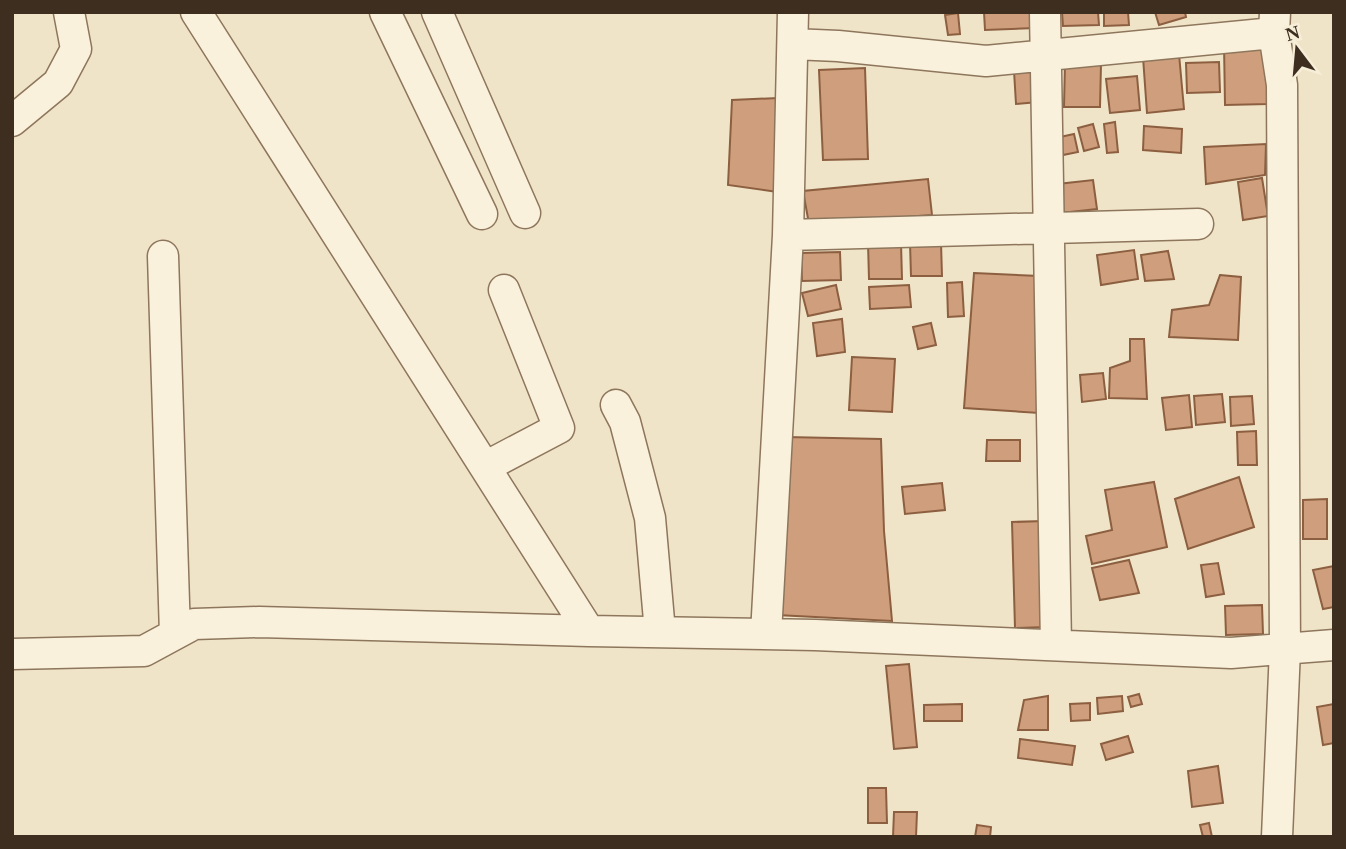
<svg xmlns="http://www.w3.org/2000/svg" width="1346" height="849" viewBox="0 0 1346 849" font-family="Georgia,serif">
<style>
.building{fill:#cf9f7d;stroke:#8d5f41;stroke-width:2}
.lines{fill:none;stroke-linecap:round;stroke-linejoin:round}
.minor-casing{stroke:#8d765c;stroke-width:33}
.minor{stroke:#faf1dc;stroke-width:30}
</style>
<rect width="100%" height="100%" fill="#f0e4c8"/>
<!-- building -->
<path class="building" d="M984,12H1034L1035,28L985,30Z
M1062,12H1098L1099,25L1063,26Z
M1104,12H1128L1129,25L1104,26Z
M1155,12H1185L1186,17L1159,25Z
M958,13L960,34L948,35L945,15Z
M1266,43L1268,104L1225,105L1224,44Z
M1179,54L1184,109L1147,113L1143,57Z
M1219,62L1220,92L1187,93L1186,63Z
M1065,63L1101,64L1100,107H1064Z
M865,68L868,159L823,160L819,70Z
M1036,70L1038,102L1016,104L1014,71Z
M1137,76L1140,110L1110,113L1106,79Z
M778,98V192L728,185L732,100Z
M1115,122L1118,152L1107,153L1104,124Z
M1093,124L1099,147L1084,151L1078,128Z
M1144,126L1182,129L1181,153L1143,150Z
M1074,134L1078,152L1063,155L1060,137Z
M1266,144L1265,175L1206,184L1204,147Z
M1262,178L1268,216L1243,220L1238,182Z
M928,179L932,215L809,224L803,191Z
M1093,180L1097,209L1061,213L1058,184Z
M868,243H901L902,279H869Z
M910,243H941L942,276H911Z
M1134,250L1138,279L1101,285L1097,255Z
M1168,251L1174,279L1145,281L1141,255Z
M840,252L841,280L802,281L801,253Z
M974,273L1039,276V413L964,408Z
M1220,275L1241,277L1238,340L1169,337L1172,310L1209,305Z
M962,282L964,316L948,317L947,283Z
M836,285L841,309L808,316L802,293Z
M909,285L911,307L870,309L869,287Z
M842,319L845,352L817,356L813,323Z
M931,323L936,345L918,349L913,327Z
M1130,339H1144L1147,399L1109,398L1110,368L1130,361Z
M852,357L895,359L892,412L849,410Z
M1103,373L1106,399L1082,402L1080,375Z
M1222,394L1225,422L1196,425L1194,396Z
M1189,395L1192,427L1166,430L1162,398Z
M1252,396L1254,424L1231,426L1230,397Z
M1256,431L1257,465H1238L1237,432Z
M786,437L881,439L884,531L892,621L777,615Z
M987,440H1020V461H986Z
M1239,477L1254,527L1188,549L1175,499Z
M1154,482L1167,547L1092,564L1086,536L1112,530L1105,490Z
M942,483L945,510L905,514L902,487Z
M1327,499V539H1303V500Z
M1044,521L1048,627L1015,628L1012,522Z
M1129,560L1139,593L1100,600L1092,568Z
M1218,563L1224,594L1206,597L1201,565Z
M1334,566V607L1323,609L1313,570Z
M1262,605L1263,634L1226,635L1225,606Z
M909,664L917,747L894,749L886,666Z
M1139,694L1142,704L1131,707L1128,697Z
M1048,696V730H1018L1024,700Z
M1122,696L1123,711L1098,714L1097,698Z
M1090,703V720L1071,721L1070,704Z
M962,704V721H924V705Z
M1334,704V743L1323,745L1317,707Z
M1128,736L1133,752L1106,760L1101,744Z
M1020,739L1075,746L1072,765L1018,758Z
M1218,766L1223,803L1192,807L1188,771Z
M868,788H886L887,823H868Z
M894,812H917L916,837H893Z
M1209,823L1212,837H1203L1200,825Z
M977,825L991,827L990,837H975Z"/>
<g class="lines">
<!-- minor casing -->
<g class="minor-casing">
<path id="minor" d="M196,12L589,631L815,635L1231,653L1334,645
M385,12L482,214
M437,12L525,213
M1045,12L1056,645
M1274,33L1282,85L1285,649L1277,837
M793,44L838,46L986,61L1274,33L1275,12
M12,121L58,83L76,49L69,12
M788,235L1198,224
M163,256L175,634
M616,405L625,422L650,518L660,632
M485,467L559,428L504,290
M766,634L788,235L793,12
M12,654L144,651L194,624L259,622L589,631"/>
</g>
<!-- minor -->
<use href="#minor" class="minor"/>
</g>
<!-- border -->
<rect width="1346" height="849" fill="none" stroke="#3d2e20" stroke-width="28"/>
<!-- north arrow -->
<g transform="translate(1297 49) rotate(344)" stroke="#f7eed8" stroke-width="5" paint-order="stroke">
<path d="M0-5L12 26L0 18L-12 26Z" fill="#3d2e20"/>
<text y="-10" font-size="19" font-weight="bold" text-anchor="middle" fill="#3d2e20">N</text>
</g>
</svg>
